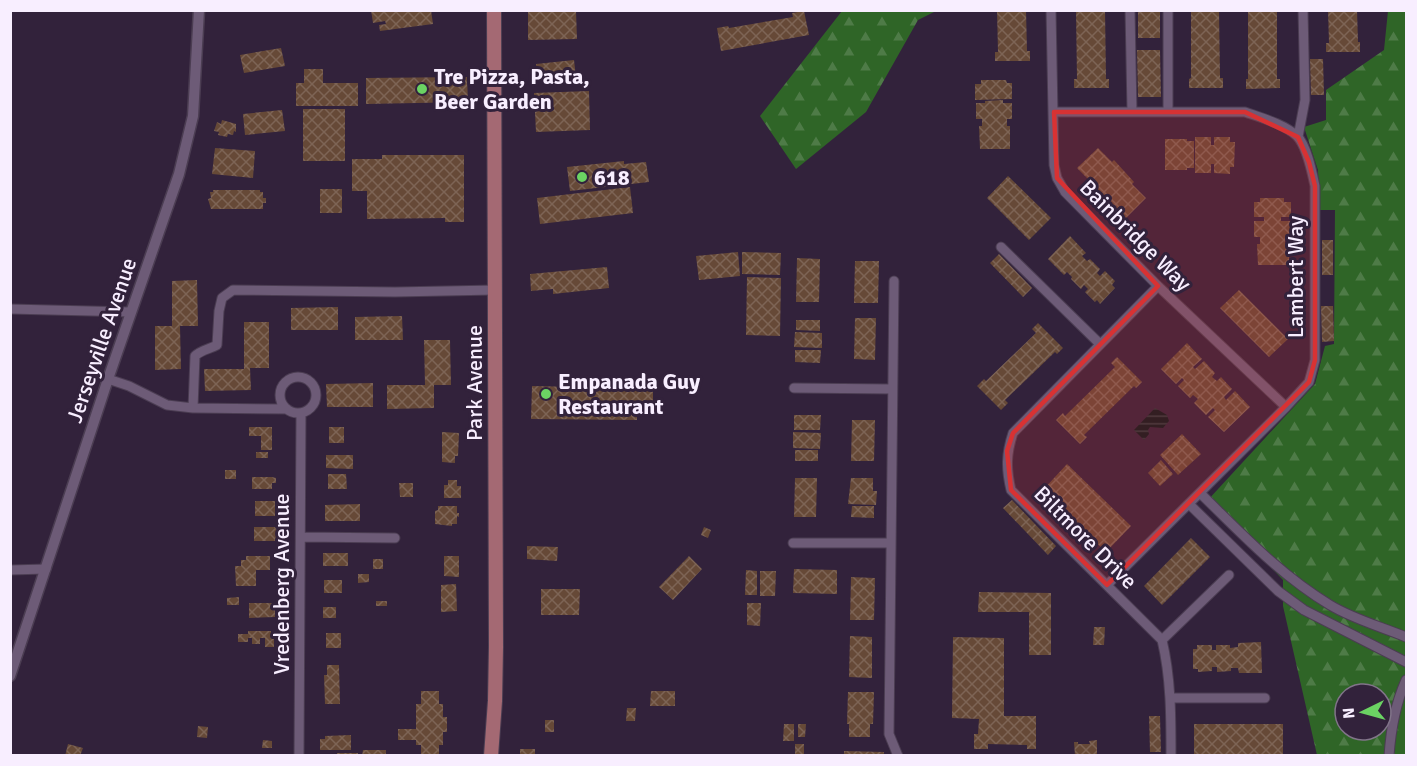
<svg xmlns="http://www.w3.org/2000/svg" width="1417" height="766" viewBox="0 0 1417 766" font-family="Signika,sans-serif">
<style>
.forest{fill:url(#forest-firs);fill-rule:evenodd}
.water{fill:url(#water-rules)}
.building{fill:url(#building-cross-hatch)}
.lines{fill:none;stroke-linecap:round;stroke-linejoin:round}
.minor-casing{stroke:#4b3d52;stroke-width:11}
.tertiary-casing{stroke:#4b3d52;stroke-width:13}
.primary-casing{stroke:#4b3d52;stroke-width:16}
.minor{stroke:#6d5b77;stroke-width:9}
.tertiary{stroke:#6d5b77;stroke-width:10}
.primary{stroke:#a46973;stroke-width:14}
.marked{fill:#d83233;fill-opacity:0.2;stroke:#d83233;stroke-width:4.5;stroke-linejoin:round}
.poi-dot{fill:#6bd363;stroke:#32223b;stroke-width:2}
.labels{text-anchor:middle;stroke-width:6;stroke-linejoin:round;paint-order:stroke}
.poi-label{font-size:22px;font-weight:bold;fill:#f8eeff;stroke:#32223b;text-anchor:start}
.street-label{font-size:22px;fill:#f8eeff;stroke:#32223b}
</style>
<defs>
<pattern id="forest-firs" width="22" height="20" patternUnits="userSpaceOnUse" patternTransform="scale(1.5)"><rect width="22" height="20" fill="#2f6527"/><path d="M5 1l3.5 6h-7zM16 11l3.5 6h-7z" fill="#4e7b47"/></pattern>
<pattern id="water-rules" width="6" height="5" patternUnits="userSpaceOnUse" patternTransform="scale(1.5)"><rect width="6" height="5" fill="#0b1a1f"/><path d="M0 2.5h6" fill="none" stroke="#2f3c41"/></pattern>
<pattern id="building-cross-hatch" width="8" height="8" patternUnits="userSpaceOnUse" patternTransform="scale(1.5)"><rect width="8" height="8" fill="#664937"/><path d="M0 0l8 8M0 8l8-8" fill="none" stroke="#7d6455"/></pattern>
</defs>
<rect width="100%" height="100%" fill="#32223b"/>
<!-- forest -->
<path class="forest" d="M842,11H936L918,20L866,112L796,169L760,116Z
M1388,11H1406V755H1317L1283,606V580L1207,501L1315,384L1325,346L1334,344L1335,210H1319L1318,170L1304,127L1326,120V90L1384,50ZM1345,694H1381V730H1345Z"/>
<!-- water -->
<path class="water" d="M1155,408L1167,415L1169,421L1163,428L1150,427L1148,430L1149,434L1144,440L1134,430Z"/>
<!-- building -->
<path class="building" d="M371,10H431L433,24L380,31L379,25L386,24L385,21L373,23Z
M997,10H1026L1027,51H1030V61H995V52H998Z
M1076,10H1105L1106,79H1109V88H1074V79H1077Z
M1138,10H1160V38H1138Z
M1191,10H1219L1220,78H1223V88H1189V79L1191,78Z
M1248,10H1277V79H1280V88L1246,89V79H1248Z
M1328,10H1357L1358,42H1360V52H1326V43H1329Z
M576,11L577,39L528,40V12Z
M804,11L809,35L721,51L717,28L728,26L729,28L793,17L792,13Z
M281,48L285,66L244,73L240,55Z
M1137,50H1160L1161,97H1138Z
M1310,59H1323L1324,95H1311Z
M574,60L576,77L537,81L536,64Z
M304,69H323V83H358V106H296V83H304Z
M467,77L468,102L366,104V78Z
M981,80H1006L1007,83H1012V99L975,100V84H981Z
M589,91L590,130L536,132L534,93Z
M1003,100V103H1012V119H1007V126H1010V149H980L979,126H982V119H976V103H985V101Z
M303,109H345V161H303Z
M282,110L285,131L245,135L243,114Z
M222,120L236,124V132L234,131L233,135L228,134L227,137L218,135L219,132L214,131L217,122L221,124Z
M1195,137H1211V145H1214V137H1230V142H1235L1234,167H1230V174L1214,173V164H1211V173H1195Z
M1165,139H1187V141H1194V168H1187V170H1165Z
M215,148L255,151L253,178L212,174Z
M1098,148L1112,162L1114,160L1134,182L1132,184L1146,198L1126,218L1112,204L1110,206L1089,184L1091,182L1077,168Z
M382,155H464V222H445V218L367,219V191H352V159H382Z
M624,161V164L646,162L649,182L570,191L567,167Z
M1008,176L1051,218L1029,240L987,198Z
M630,187L633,213L540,224L537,198Z
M320,189H342V213H320Z
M213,190H260V192H263V198H266V203H263V209H211L208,199L211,198L210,192H213Z
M1260,198H1284V202H1291V217H1281V221H1290V237H1285V243H1289V265H1258L1257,244H1260V237H1254V221H1264V217H1254V202H1260Z
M1070,236L1086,253L1082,256L1087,261L1090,259L1100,269L1097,273L1100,276L1105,271L1115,281L1112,285L1115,288L1100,304L1097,300L1095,302L1085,292L1088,289L1084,285L1081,289L1071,279L1072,277L1067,272L1064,275L1048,259Z
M1322,240H1333V275H1322Z
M738,252L740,276L699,280L696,256Z
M742,252L781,253L780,275L742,274Z
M999,254L1032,288L1023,297L990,263Z
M797,258L820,259L819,302H796Z
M855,261H879L878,303H854Z
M607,267L609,288L553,294V289L531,291L530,274Z
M747,277L781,278L780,336L746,335Z
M197,280L198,326H180L181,369L155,370V326H172V281Z
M1239,290L1288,339L1269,357L1220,308Z
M1321,306H1333L1334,341L1322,342Z
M338,307V330H291V308Z
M402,316L403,340H355V317Z
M855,318H876L875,360L854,359Z
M796,320H820V331L796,330Z
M244,322H269V368H250L251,390L205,391L204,369H244Z
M1038,323L1063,348L1057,354L1055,352L1005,400L1008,403L1001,410L977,386L984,379L986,381L1036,333L1032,329Z
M795,332L822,333V348L794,347Z
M424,340H450L451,385H434V408L387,409V385H425Z
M1187,343L1202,359L1193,367L1195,369L1204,361L1215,373L1212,377L1217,381L1221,377L1232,389L1224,397L1226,400L1235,391L1250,407L1224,432L1208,417L1215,410L1213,408L1206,415L1194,403L1198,399L1193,395L1190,398L1178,386L1184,380L1182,378L1176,384L1161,369Z
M795,350H821L820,363L795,362Z
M1117,357L1142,382L1136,388L1134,386L1084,435L1087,437L1080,444L1056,420L1063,413L1065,416L1115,367L1111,363Z
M642,380H653V408L648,407L649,413L637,415V420L531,419L532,386L622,388Z
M373,383V407H327L326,384Z
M794,415H821L820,430H794Z
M852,420H875L874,461H851Z
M249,427H272V450H261V436H249Z
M329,427H344V443H329Z
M442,432L459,433L458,456H455V463L442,462Z
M793,432L821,433L820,449L793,448Z
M1182,434L1201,454L1178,475L1160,455Z
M795,450H818V461H795Z
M256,452H268V458H256Z
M326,455H353V469L326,468Z
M1161,460L1173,474L1160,486L1148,473Z
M1067,464L1131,526L1106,552L1042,491Z
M225,470H236V479H225Z
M328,474H346L347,489H328Z
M252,477H272L276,478V483H272V489H252Z
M795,478H817L816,517H794Z
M851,478H873V491H877L876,505L848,504Z
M448,480H457V486H461V498H444V485H448Z
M399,483H413V497H400Z
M1012,500L1056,546L1048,555L1003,508Z
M255,501H275V516H255Z
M360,504V521H325V505Z
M438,506H457V513H459V517L457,516V524H452V526L435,524V511L438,510Z
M852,506H874V518L851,517Z
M254,527H277V541H254Z
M704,527L711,530L708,538L701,535Z
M1191,538L1210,557L1162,605L1144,586Z
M527,546L558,547L557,561L527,559Z
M323,553H348V566H323Z
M246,556H270V570H256V586H236L235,566H241V560H246Z
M444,556H459V577L444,576Z
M689,556L702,569L673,600L659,587Z
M373,559H383V569H373Z
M794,569L837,570V594L793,593Z
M746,570L757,571V595H745Z
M760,571H776L775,596H760Z
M358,574H369V582L358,583Z
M851,577L875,578L874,620H850Z
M324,580H342V593H324Z
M456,584L457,611L441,612V585Z
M541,589H580L579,615H541Z
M979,592L1051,593V655H1029V612H978Z
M239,597V605H227V598Z
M376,601H387V606H376Z
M249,603H275V617L249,618Z
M747,603H761L760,626L747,625Z
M323,607H336V618H323Z
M1094,627H1105L1104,645H1093Z
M248,631H271V636H274V647H265V638H260V644H252V638H248V642H238V634H248Z
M326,633H341V648H326Z
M850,636L872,637V678L849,677Z
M953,637L1004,638V716H1036V749H1027V745L988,744V749H974V734H978L979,719L952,718Z
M1261,642L1262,673H1239L1238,668H1231V671L1217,672V667H1212V671L1198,672V669H1193V649H1197V645H1212V650H1216V645H1230V648L1238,647V643Z
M327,665H339L340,704H325L324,675H327Z
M421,691H439V704H443V717H447V732H443V745H439V756H421V745H416V740H398V729H416V704H421Z
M651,691H675V706H650Z
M848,692H874L873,724H870V737H849V724H847Z
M627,708H636L635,721H626Z
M1149,716H1160L1161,752H1150Z
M545,720H554V732H545Z
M784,724H794V741H783Z
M798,724H806L805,737H798Z
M1194,724H1283V756H1194Z
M198,726L208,727L207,738L197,737Z
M351,735V750H320V739H325V736Z
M263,740L272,741V748H262Z
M1097,740V756H1075L1074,742H1078V744H1090L1089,741Z
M68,744L83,748L80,756H65Z
M795,744H804V756H795Z
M520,749H535V756H520Z
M363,750H386V756H362Z
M844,751L884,752V756H844Z
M337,753H358V756H337Z"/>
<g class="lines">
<!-- minor casing -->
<g class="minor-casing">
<path id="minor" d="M1051,10L1054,165L1057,178L1065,192L1158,286L1286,407
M1130,10L1132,112
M1168,10V111
M1054,112H1245C1262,118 1284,124 1297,136C1307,146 1312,172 1315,186V360L1309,382L1286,407L1107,585
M1298,137L1305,100L1303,10
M1001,247L1100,344
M894,281L889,734L898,756
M1158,286L1013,433C1006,454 1006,469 1011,490L1162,640C1171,678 1171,716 1171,756
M10,309L131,312
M280 395a18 18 0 1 1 36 0a18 18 0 1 1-36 0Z
M108,379L129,386L167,405L193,408L287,409
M794,388L892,389
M193,408L195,356C201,350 210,349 217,345L219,311L222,298L233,290L395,292L495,290
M1200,493C1241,533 1280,575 1330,605C1353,619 1382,627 1406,637
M1189,504L1278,591L1304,610L1406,662
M301,537L395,538
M793,543H891
M10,570L46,569
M1162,640L1229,575
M1171,698H1265
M299,756L301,413
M1389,756C1391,728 1395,705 1406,680"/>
</g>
<!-- tertiary casing -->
<g class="tertiary-casing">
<path id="tertiary" d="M10,676L108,379L179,174L193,116L199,10"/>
</g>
<!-- primary casing -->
<g class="primary-casing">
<path id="primary" d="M491,756L495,701L496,647L494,10"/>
</g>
<!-- minor -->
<use href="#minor" class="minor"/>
<!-- tertiary -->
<use href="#tertiary" class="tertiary"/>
<!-- primary -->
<use href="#primary" class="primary"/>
</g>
<!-- marked area -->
<path class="marked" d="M1054,112H1245L1298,137L1309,162L1315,186V360L1309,382L1107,585L1011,490L1007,451L1013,433L1158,286L1057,178Z"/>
<!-- markers -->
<g class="poi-dot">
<circle cx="422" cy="89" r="6"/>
<circle cx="582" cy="177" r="6"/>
<circle cx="546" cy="394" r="6"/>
</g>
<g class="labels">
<!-- poi labels -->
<g class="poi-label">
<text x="434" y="84">Tre Pizza, Pasta,<tspan x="434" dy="25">Beer Garden</tspan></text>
<text x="594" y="185">618</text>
<text x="558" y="389">Empanada Guy<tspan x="558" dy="25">Restaurant</tspan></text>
</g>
<!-- street labels -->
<g class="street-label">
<text transform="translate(1136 235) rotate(45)" y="8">Bainbridge Way</text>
<text transform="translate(1295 277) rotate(-90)" y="8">Lambert Way</text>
<text transform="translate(101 340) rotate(-71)" y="8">Jerseyville Avenue</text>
<text transform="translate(474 383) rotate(-90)" y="8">Park Avenue</text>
<text transform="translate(1086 537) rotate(45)" y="8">Biltmore Drive</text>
<text transform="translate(281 584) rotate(-90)" y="8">Vredenberg Avenue</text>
</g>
</g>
<!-- border -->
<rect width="1417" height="766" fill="none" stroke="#f8eeff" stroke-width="24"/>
<!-- north arrow -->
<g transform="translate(1363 712) rotate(265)"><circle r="28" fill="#32223b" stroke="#817489" stroke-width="1.5"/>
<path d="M0-4.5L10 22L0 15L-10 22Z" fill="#6bd363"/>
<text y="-9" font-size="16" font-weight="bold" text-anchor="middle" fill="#f8eeff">N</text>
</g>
</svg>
